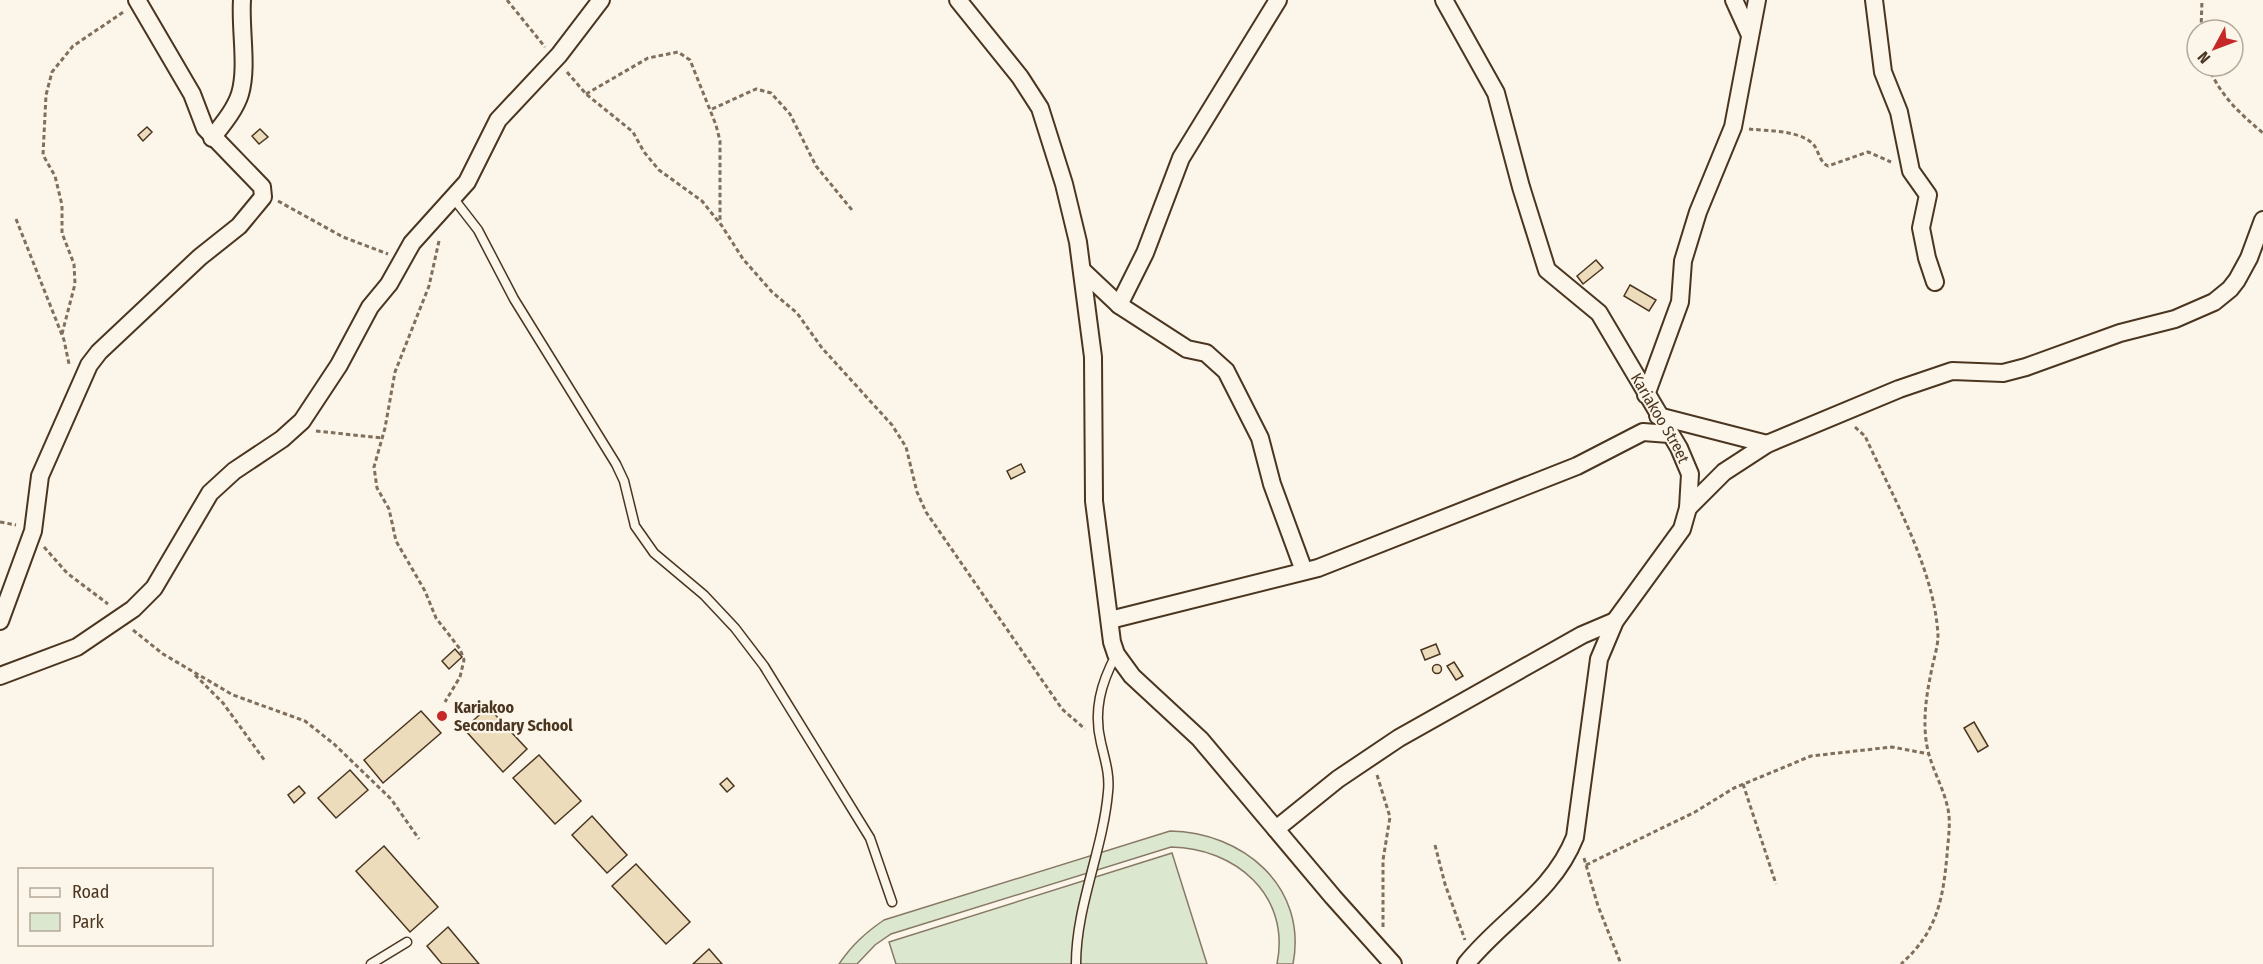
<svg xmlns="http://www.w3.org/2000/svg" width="2263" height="964" viewBox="0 0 2263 964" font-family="'Fira Sans Condensed',sans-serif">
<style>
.green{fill:#dce7d0;stroke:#887966;stroke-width:1.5}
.building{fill:#ecdcbc;stroke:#4a3520;stroke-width:1.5}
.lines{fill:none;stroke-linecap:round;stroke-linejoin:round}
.lane-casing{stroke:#4a3520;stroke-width:11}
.street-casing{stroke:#4a3520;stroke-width:20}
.path{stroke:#7f6f5c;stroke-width:3;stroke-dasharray:4.5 3;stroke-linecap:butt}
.lane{stroke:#fbf6e9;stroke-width:8}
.street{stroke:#fbf6e9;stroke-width:16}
.poi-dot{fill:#c62828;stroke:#fbf6e9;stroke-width:2}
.labels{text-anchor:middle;stroke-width:4.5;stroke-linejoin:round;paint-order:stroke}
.street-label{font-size:16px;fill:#4a3520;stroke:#fbf6e9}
.poi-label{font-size:16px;font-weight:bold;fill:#4a3520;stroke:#fbf6e9;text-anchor:start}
</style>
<rect width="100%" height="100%" fill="#fbf6e9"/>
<!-- green -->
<path class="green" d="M1170,831C1242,832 1308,886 1293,964H1277C1291,895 1235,848 1171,847L891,934L875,945L857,964H839C852,945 865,933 884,920Z
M1172,853L1207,964H896L889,942Z"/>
<!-- building -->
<path class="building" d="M147,127L152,132L143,141L138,135Z
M260,129L268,137L259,144L252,136Z
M1596,260L1603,268L1583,284L1577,276Z
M1630,285L1656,300L1649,311L1624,296Z
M1021,464L1025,472L1011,479L1007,471Z
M1436,644L1440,654L1425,660L1421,650Z
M455,649L462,657L449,669L442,661Z
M1454,662L1463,676L1456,680L1447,666Z
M1432.5 669a4.5 4.5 0 1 1 9 0a4.5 4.5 0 1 1-9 0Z
M488,707L527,749L503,772L464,729Z
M421,711L441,733L383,783L364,760Z
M1974,722L1988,746L1978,752L1964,728Z
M539,755L581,801L555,824L513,778Z
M350,770L368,790L336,818L318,798Z
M727,778L734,786L727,792L720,784Z
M299,786L305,793L294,803L288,795Z
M592,816L627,855L607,873L572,835Z
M384,846L438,907L410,932L356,871Z
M636,864L690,922L666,944L612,886Z
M448,927L479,964H442L427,946Z
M709,949L722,964H693Z"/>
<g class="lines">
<!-- lane casing -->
<g class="lane-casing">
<path id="lane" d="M454,199L478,230L514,299L616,464L624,481L635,526L654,553L704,595L735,628L764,666L870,838L892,902
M371,964L407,942
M1076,964C1076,906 1103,850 1108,792C1110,775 1105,760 1101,743C1093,711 1101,683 1116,655"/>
</g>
<!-- street casing -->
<g class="street-casing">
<g id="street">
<path d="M958,0L1020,77L1040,108L1064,184L1078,242L1093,357L1094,501L1112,642L1116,654L1132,676L1200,739L1333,897L1393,964"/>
<path id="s1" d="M1444,0L1496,93L1521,187L1547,270L1599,313L1679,448L1690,474L1688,508L1682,529L1615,621L1599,659L1575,837C1553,893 1502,919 1466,964"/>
<path d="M1734,0L1749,33"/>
<path d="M1874,0L1883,72L1899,112L1911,171L1928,195L1921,228L1927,258L1935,282"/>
<path d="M212,138C222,125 235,110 240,94C248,67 240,30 242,0"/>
<path d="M1083,271L1119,305L1187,349L1206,353L1226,371L1260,438L1272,484L1304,571"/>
<path d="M1119,305L1145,253L1181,158L1278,0"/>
<path d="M1646,395L1680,302L1683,261L1698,212L1733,127L1757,0"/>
<path d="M1658,416L1767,444"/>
<path d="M1688,508L1724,472L1767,444L1899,389L1952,371L2003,373L2026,367L2120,333L2175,319L2214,302L2230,289L2237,280L2249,258L2263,220"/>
<path d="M1110,620L1318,568L1577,466L1643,432L1669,434"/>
<path d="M0,621L33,531L40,476L89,365L99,352L200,257L239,226L263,197L262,187L205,128L192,94L137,0"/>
<path d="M0,676L77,647L133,609L154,588L210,493L234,471L282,439L302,421L339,365L370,307L389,284L412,243L467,182L498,120L559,55L601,0"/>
<path d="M1276,829L1338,779L1399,738L1582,635L1615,621"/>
</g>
</g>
<!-- path -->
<path class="path" d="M507,0L545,47
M2201,30L2202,0
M2208,66C2220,95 2239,113 2263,133
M567,72L586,94L633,132L644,152L659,170L702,201L722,226L743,259L772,292L797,313L822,348L892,425L906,447L917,492L926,512L1062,709L1085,729
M586,94L648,58L678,52L690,60L716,125L720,141V222
M712,109L756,89L771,93L790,114L816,166L852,210
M1749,129C1768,131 1797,130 1812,143C1819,149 1818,161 1828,166L1868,152L1891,162
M278,201L343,237L388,254
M16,219L64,340L69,364
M439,241L429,286L395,372L385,428L374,467L377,488L389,509L396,541L425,591L436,618L460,649L464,660L460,677L445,702
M62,334L75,284L74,264L62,233V205L55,176L43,155L46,95L52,72L73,46L125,11
M1855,427L1865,436C1892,495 1935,570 1938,636C1938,646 1934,658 1932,668C1927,692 1923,715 1926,740C1929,765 1943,785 1948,809C1951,824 1948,840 1947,855C1943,900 1937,932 1901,964
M316,431L382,438
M0,522L16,525
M44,547L67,573L108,604
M133,630L163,654L233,695L305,721L334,744L391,799L419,839
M195,675L223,703L265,761
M1377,775L1390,817L1383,860V927
M1743,784L1776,884
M1435,845L1445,884L1465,940
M1584,858L1598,906L1621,964
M1586,865L1695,812L1734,788L1811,756L1892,747L1929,754"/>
<!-- lane -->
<use href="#lane" class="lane"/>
<!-- street -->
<use href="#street" class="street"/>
</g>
<!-- markers -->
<circle class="poi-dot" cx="442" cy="716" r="6"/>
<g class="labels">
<!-- street labels -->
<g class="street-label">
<text dy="6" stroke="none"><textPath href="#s1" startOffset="480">Kariakoo Street</textPath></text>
</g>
<!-- poi labels -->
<g class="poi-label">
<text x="454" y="713">Kariakoo<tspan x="454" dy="18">Secondary School</tspan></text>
</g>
</g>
<!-- legend -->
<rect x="18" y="868" width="195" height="78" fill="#fbf6e9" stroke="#b4a999" stroke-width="1.5"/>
<rect x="30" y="888" width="30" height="9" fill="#fbf6e9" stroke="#b4a999" stroke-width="1.5"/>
<text x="72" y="898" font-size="18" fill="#4a3520">Road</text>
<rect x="30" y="913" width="30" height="18" fill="#dce7d0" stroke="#b4a999" stroke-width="1.5"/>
<text x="72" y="928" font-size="18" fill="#4a3520">Park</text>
<!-- north arrow -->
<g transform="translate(2215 48) rotate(229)"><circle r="28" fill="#fbf6e9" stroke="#b4a999" stroke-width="1.5"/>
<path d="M0-4.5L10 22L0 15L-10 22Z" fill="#c62828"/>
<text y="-9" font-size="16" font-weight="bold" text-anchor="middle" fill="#4a3520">N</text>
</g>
</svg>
